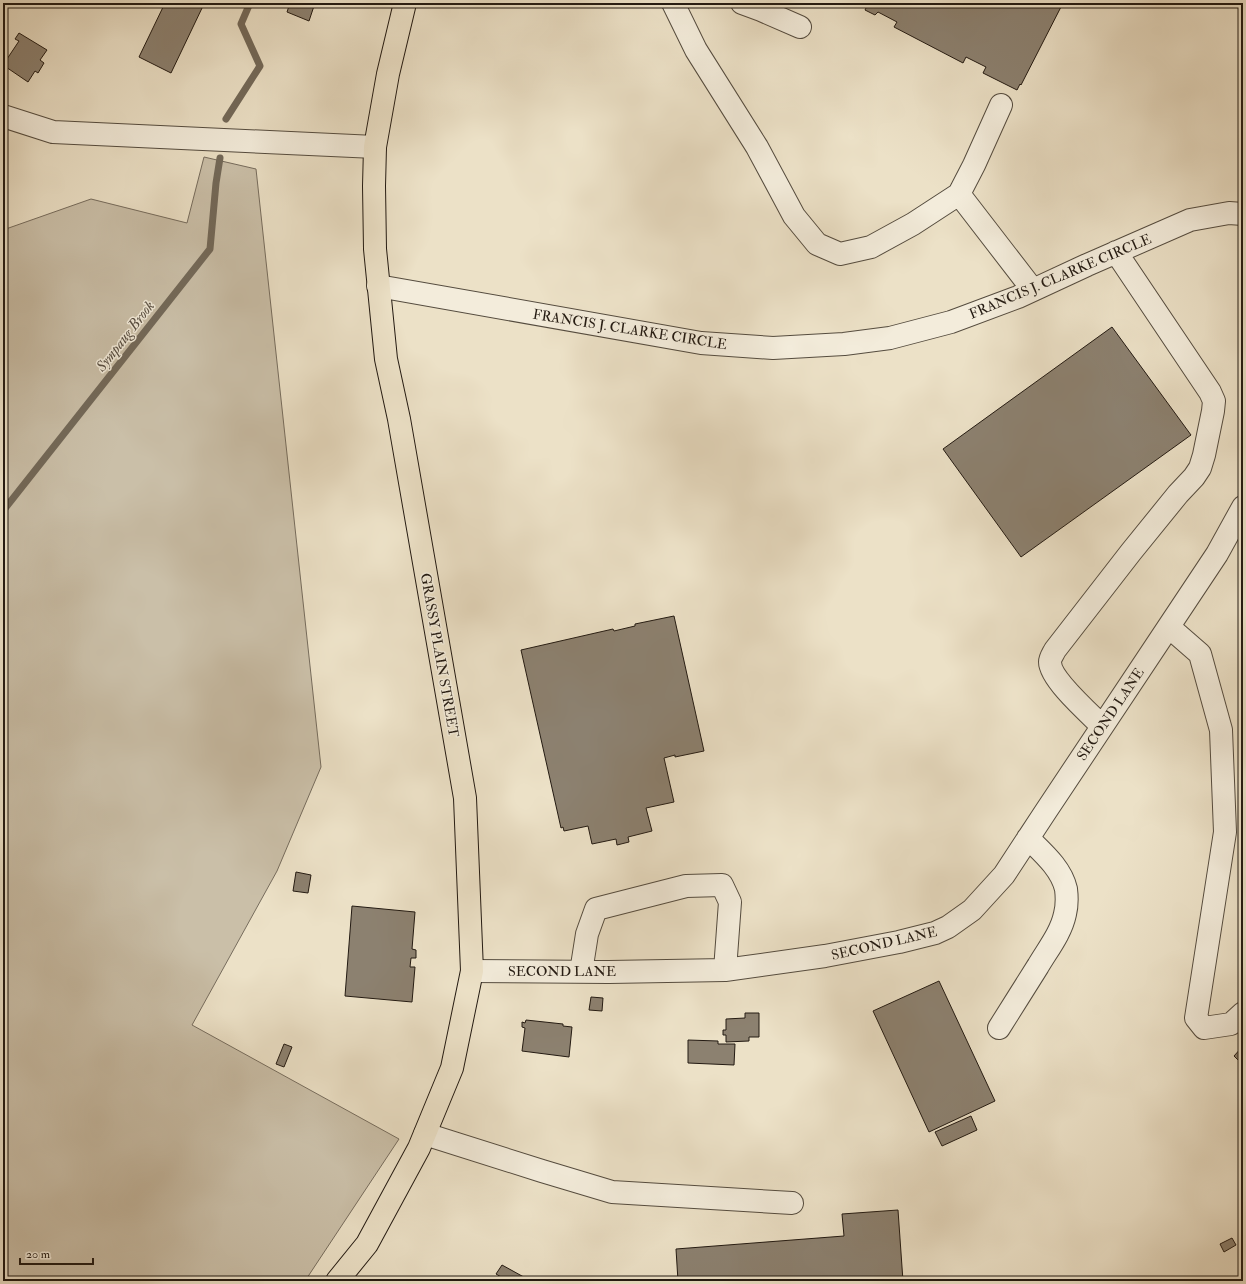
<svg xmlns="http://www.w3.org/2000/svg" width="1246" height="1284" viewBox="0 0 1246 1284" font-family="'IM FELL Double Pica',serif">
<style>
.green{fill:#cabfa8;stroke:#766c5d}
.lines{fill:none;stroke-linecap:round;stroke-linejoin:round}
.stream{stroke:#736959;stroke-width:7}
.building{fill:#8c8170;stroke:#231a12}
.minor-casing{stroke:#554c3f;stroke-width:24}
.major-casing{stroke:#231a12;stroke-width:24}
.minor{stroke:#f3ecdb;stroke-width:22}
.major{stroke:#ece1c7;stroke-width:22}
.labels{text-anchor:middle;stroke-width:3;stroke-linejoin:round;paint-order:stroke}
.street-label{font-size:14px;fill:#231a12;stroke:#f3ecdb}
.water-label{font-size:15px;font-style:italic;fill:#584e42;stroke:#f3ecdb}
</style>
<rect width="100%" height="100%" fill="#ece1c7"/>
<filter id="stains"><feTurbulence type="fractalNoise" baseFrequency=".005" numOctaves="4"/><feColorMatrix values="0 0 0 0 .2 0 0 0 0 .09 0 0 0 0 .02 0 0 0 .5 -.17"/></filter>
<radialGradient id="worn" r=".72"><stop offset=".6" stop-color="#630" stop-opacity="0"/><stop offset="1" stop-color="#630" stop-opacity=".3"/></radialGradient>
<!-- green -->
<path class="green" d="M204,157L256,169L321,767L277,871L192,1025L399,1139L305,1281H3V230L91,199L187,223Z"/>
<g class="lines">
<!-- stream -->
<path class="stream" d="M226,119L260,66L241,24L250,3
M3,511L210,249L216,183L220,158"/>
</g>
<!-- building -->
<path class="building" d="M165,3H198L203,6L171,73L139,57Z
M290,3H307L314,6L309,21L287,12Z
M860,3H1063L1021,85L1020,84L1017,90L983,73L986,67L966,57L963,63L894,27L897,22L878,12L875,15L865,10L866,8L865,6Z
M19,33L47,50L40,60L44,63L38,73L35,71L28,82L3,65L19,41L15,39Z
M1112,327L1191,435L1021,557L943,449Z
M674,616L704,751L675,757V755L664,758L674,802L646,808L652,831L628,837L629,842L617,845L616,839L592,844L588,826L564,831L563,827L561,828L521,650L613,629L614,631L635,626V624Z
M296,872L311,875L308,893L293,891Z
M352,906L415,912L412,949L416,950V958H411L410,967H415L412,1002L345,996Z
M939,981L995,1101L929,1132L873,1011Z
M591,997L603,998L602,1011L589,1010Z
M745,1013H759V1037H749V1041L726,1042V1035H723V1030H726V1019L745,1018Z
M526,1020L563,1024V1026L572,1027L569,1057L522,1051L525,1028L522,1027V1022L525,1023Z
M688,1040L718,1041V1044H735L734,1065L688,1063Z
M284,1044L292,1047L284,1067L276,1064Z
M1243,1046V1065L1234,1056Z
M971,1116L977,1130L942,1146L935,1132Z
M898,1210L903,1281H678L676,1249L844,1236L842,1214Z
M1232,1238L1236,1245L1224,1252L1220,1244Z
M502,1265L531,1281H508L496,1274Z"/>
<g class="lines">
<!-- minor casing -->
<g class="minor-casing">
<path id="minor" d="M673,3L696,50L757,147L794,216L817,244L840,254L871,247L913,224L959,194L1033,290
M742,3L761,10L800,27
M3,116L53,132L375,147
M959,194L974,165L1001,105
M378,286L701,343L773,348L844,344L890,338L951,322L1018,297L1087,265L1190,220L1229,213L1243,214
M1169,627L1200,654L1221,730L1225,832L1196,1018L1204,1028L1231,1024L1243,1013
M1102,726C1090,714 1050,679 1050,662C1050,658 1053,654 1055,650L1131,552L1178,494L1194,477L1200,468L1204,455L1213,411L1214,401L1210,392L1116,252
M472,971L609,972L725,970L825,956L899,942L935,933L948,927L972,910L1004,875L1046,811L1217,554L1243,507
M581,972L587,934L596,909L686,886L722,885L730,902L725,970
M999,1028C1012,1007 1025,987 1038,966C1048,949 1061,933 1065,914C1067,906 1067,897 1066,889C1061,868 1043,853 1028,838
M425,1134L542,1171L612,1192L792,1203"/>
</g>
<!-- major casing -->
<g class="major-casing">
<path id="major" d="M337,1281L367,1244L419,1148L452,1068L472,971L465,798L399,419L386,359L375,249L374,186L375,147L388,74L405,3"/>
</g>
<!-- minor -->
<use href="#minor" class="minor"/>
<!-- major -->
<use href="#major" class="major"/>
</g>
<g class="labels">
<!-- street labels -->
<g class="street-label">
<text transform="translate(1060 276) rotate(-23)" y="5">FRANCIS J. CLARKE CIRCLE</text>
<text transform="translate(630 329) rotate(9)" y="5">FRANCIS J. CLARKE CIRCLE</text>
<text transform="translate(440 655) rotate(80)" y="5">GRASSY PLAIN STREET</text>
<text transform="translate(1110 714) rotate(-56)" y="5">SECOND LANE</text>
<text transform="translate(884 943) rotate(-13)" y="5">SECOND LANE</text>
<text x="562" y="976">SECOND LANE</text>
</g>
<!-- water labels -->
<g class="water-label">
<text transform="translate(125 336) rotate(-52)" y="5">Sympaug Brook</text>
</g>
</g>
<!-- margin -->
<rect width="1246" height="1284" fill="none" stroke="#ece1c7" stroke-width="16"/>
<rect x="4" y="4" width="1238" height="1276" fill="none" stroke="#231a12" stroke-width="2"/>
<rect x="8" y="8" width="1230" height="1268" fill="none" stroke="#231a12"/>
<!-- scale -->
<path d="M20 1258v6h73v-6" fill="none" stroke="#231a12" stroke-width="2"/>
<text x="26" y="1258" font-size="12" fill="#231a12" stroke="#f3ecdb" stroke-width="3" paint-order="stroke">20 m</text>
<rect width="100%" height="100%" filter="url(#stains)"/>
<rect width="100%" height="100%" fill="url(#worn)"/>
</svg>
